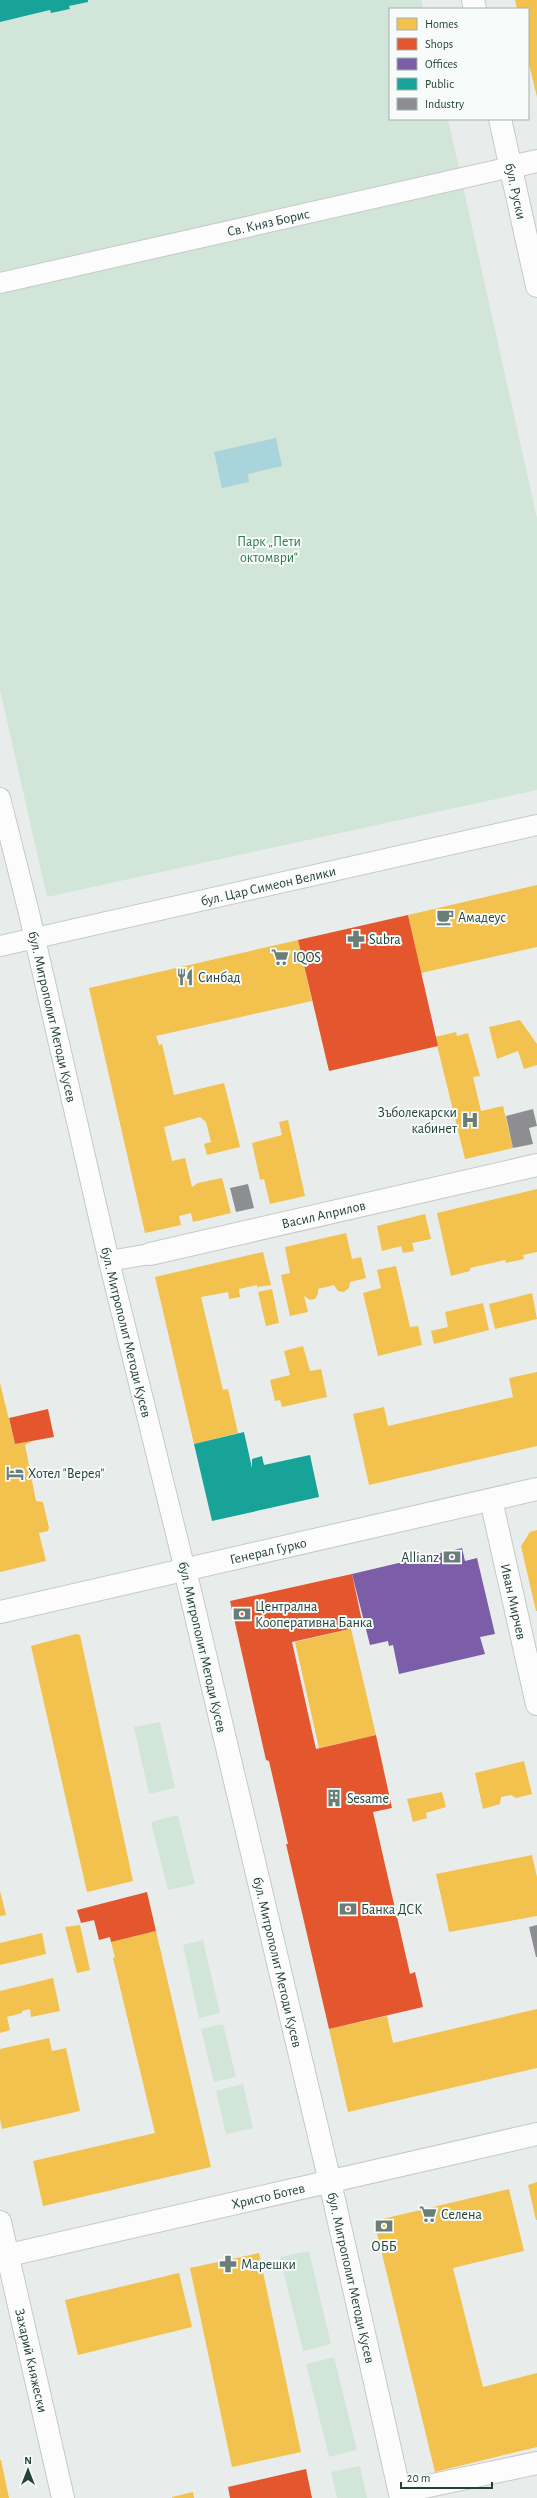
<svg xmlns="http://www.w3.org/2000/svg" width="537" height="2498" viewBox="0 0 537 2498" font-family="'Alegreya Sans',sans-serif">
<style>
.green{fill:#d1e6d8}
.water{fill:#a9d4db}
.homes{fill:#f2c14e}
.shops{fill:#e4572e}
.offices{fill:#7b5ea7}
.public{fill:#17a398}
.industry{fill:#8d8d92}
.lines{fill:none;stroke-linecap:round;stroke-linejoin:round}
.pedestrian-casing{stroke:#c5cac8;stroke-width:22}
.minor-casing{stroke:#c5cac8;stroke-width:24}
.tertiary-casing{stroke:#c5cac8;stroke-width:24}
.secondary-casing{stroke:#c3cbc8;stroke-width:24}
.pedestrian{stroke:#fcfcfc;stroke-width:20}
.minor{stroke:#fcfcfc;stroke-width:22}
.tertiary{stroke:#fcfcfc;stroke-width:22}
.secondary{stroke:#fcfcfc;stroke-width:22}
.labels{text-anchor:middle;stroke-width:4;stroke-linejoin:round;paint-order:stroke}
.street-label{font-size:14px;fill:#24423a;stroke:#f7fbf9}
.park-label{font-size:14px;fill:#2d7a4b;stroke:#f7fbf9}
.poi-label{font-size:14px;fill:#24423a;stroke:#f7fbf9;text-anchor:start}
</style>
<rect width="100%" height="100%" fill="#e8edeb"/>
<!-- green -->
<path class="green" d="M88,0H421L423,9H390V119H448L537,518V790L47,897L0,690V22L50,10L51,13L70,9L69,6L88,2Z
M160,1722L175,1788L149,1794L134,1727Z
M178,1815L195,1884L168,1890L151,1822Z
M203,1940L220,2013L199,2018L183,1945Z
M223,2024L236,2077L214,2082L201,2029Z
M243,2084L253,2128L226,2134L216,2091Z
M309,2251L331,2344L303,2351L280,2257Z
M334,2357L357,2450L329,2457L306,2364Z
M360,2466L367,2498H337L331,2472Z"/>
<!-- water -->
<path class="water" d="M276,438L282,466L248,474L249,482L222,488L214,452Z"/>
<!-- homes -->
<path class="homes" d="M515,0H537V97L528,60V9H517Z
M537,885V947L421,973L408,915Z
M298,940L312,1001L156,1036L159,1045L162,1044L174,1095L224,1083L240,1147L207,1155L204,1144L211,1142L206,1122L200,1117L164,1127L172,1161L185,1158L192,1187L198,1183L222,1178L231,1213L193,1222L191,1213L179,1216L181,1225L145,1233L89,988Z
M520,1020L537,1044V1065L524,1069L518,1051L497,1059L489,1027Z
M456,1032L457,1036L468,1033L480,1076L473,1077L481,1111L503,1106L513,1148L465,1159L435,1037Z
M288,1120L305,1196L270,1204L264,1179L260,1180L252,1143L282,1135L279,1122Z
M537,1189V1252L523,1255L524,1259L506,1263L505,1260L470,1268V1271L451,1276L437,1213Z
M425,1214L431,1239L412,1243L414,1251L403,1253L401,1246L382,1251L377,1226Z
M346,1233L352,1259L361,1257L366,1278L350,1282L349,1288L344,1292L338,1291L334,1285L318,1289V1294L315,1299L310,1300L304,1296L308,1312L290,1316L281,1275L290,1273L285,1247Z
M263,1252L271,1285L257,1287V1285L239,1289L240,1297L229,1299L228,1292L201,1297L223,1390L228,1389L238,1433L194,1444L155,1277Z
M396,1266L410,1327L418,1326L422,1345L378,1356L363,1293L381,1288L377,1270Z
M272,1289L279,1323L266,1326L258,1292Z
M532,1293L537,1319L495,1329L489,1304Z
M483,1303L489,1330L434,1344L431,1331L448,1327L445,1312Z
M303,1346L310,1371L321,1369L327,1397L282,1407L280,1400L275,1401L270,1380L290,1375L284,1351Z
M537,1372V1446L369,1485L353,1414L384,1407L388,1426L513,1397L509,1378Z
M0,1383L15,1444L32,1441L25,1445L36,1501L43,1502L49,1528L48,1531L39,1533L46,1561L0,1572Z
M537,1530V1611H536L521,1546L530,1532Z
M351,1629L376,1735L319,1748L295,1642Z
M76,1634L80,1635L133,1881L87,1892L31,1646Z
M524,1761L532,1794L516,1798L511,1795L501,1797L500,1804L483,1809L475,1773Z
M442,1792L446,1807L426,1813L427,1818L413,1822L407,1799Z
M532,1855L537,1877V1916L449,1932L436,1874Z
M0,1891L6,1915L0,1916Z
M80,1925L90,1970L77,1973L65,1927Z
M156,1931L211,2167L43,2206L33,2161L155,2133L113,1958L115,1957L111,1942Z
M42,1933L46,1954L0,1965V1943Z
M53,1978L60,2011L31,2017L30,2009L22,2011V2013L7,2017L10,2030L0,2033V1991Z
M537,2009V2068L348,2112L329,2029L387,2016L393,2043Z
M49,2038L52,2051L66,2048L80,2111L2,2129L0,2119V2049Z
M537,2182V2220H536L528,2185Z
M509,2189L524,2251L453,2268L483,2387L537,2373V2447L435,2472L374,2221Z
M259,2253L301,2452L232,2467L190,2268Z
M179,2273L192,2327L78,2355L65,2300Z
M0,2460H1L9,2498H0Z
M193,2492L194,2498H172V2497Z"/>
<!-- shops -->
<path class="shops" d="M408,915L438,1046L329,1071L298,940Z
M48,1409L54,1437L15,1444L9,1418Z
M352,1574L363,1626L292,1642L316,1749L376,1735L392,1808L373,1812L410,1974L415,1972L423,2007L329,2029L286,1844H288L269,1761L266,1760L230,1601Z
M147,1892L156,1931L111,1942L110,1937L99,1940L94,1920L81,1923L77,1910Z
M306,2469L312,2498H230L228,2487Z"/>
<!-- offices -->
<path class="offices" d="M462,1548L465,1561L477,1558L495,1634L480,1637L485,1654L399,1674L393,1645L389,1646L388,1641L370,1645L352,1574Z"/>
<!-- public -->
<path class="public" d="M0,0H88V2L69,6L70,9L51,13L50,10L0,22Z
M244,1432L252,1468V1459L262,1456L264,1465L310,1455L319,1497L212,1521L194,1444Z"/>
<!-- industry -->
<path class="industry" d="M533,1109L537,1126L529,1128L533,1144L513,1148L506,1116Z
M248,1184L254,1208L236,1212L230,1188Z
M537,1925V1957H536L529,1927Z"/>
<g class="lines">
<!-- pedestrian casing -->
<g class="pedestrian-casing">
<g id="pedestrian">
<path id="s1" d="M0,283L511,167"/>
<path id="s2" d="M0,798L29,913L109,1261L185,1570"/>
<path id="s3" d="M0,946L537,825"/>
<path d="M109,1261L150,1254"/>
</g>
</g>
<!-- minor casing -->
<g class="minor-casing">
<g id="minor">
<path d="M511,167L537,161"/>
<path id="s4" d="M150,1254L537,1165"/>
<path id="s5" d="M491,1500L537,1704"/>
<path id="s6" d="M185,1570L330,2182L401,2498"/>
<path id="s7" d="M0,2222L63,2498"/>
<path d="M400,2492L537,2463"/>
</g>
</g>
<!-- tertiary casing -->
<g class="tertiary-casing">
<g id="tertiary">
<path d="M473,0L475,9"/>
<path id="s8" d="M500,119L537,286"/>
<path id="s9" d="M0,2257L537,2134"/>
</g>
</g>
<!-- secondary casing -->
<g class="secondary-casing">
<g id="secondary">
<path id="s10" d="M0,1612L537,1489"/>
</g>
</g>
<!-- pedestrian -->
<use href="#pedestrian" class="pedestrian"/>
<!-- minor -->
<use href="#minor" class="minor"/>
<!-- tertiary -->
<use href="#tertiary" class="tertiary"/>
<!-- secondary -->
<use href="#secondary" class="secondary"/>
</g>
<!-- icons -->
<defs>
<g id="cafe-bare" transform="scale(1.38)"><path d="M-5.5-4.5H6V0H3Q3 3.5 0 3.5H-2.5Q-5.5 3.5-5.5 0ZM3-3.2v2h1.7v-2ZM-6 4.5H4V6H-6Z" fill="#697e78" stroke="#f7fbf9" stroke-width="2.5" paint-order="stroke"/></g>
<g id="pharmacy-bare" transform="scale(1.38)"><path d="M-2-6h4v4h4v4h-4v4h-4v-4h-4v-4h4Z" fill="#697e78" stroke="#f7fbf9" stroke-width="2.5" paint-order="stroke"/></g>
<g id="supermarket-bare" transform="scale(1.38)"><path d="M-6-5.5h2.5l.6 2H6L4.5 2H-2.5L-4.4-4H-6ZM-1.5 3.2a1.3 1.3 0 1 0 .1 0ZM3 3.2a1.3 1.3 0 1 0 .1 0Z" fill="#697e78" stroke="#f7fbf9" stroke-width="2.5" paint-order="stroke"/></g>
<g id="restaurant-bare" transform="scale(1.38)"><path d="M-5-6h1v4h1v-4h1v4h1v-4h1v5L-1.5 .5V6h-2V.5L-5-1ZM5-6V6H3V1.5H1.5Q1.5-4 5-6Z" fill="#697e78" stroke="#f7fbf9" stroke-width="2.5" paint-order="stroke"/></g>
<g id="hospital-bare" transform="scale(1.38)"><path d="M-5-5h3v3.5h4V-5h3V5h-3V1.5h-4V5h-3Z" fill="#697e78" stroke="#f7fbf9" stroke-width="2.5" paint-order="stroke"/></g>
<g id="hotel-bare" transform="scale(1.38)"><path d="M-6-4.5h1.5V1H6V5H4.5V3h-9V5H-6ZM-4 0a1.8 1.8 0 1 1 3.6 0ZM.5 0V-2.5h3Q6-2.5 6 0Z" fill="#697e78" stroke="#f7fbf9" stroke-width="2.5" paint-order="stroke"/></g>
<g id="bank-bare" transform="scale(1.38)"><path d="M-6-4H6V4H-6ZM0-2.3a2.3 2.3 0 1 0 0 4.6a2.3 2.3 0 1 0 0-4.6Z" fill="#697e78" stroke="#f7fbf9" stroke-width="2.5" paint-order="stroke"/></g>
<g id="building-bare" transform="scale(1.38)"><path d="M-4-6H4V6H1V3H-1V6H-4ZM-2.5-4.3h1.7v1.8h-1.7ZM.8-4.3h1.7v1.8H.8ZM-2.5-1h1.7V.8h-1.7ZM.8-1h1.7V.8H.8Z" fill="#697e78" stroke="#f7fbf9" stroke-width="2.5" paint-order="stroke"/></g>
</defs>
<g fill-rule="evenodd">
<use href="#cafe-bare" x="445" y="917"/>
<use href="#pharmacy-bare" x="356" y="939"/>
<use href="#supermarket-bare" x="280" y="957"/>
<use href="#restaurant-bare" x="185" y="977"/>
<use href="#hospital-bare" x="470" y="1120"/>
<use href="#hotel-bare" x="15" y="1473"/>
<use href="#bank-bare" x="452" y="1557"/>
<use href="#bank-bare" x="242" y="1614"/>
<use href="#building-bare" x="334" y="1798"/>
<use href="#bank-bare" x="348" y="1909"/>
<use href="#supermarket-bare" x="428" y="2214"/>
<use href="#bank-bare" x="384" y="2226"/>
<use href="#pharmacy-bare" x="228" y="2264"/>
</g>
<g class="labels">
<!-- street labels -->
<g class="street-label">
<text dy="5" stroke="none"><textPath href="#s8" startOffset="74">бул. Руски</textPath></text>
<text dy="5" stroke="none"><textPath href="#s1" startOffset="275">Св. Княз Борис</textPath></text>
<text dy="5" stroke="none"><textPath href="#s3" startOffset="275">бул. Цар Симеон Велики</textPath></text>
<text dy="5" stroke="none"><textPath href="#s2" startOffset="225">бул. Митрополит Методи Кусев</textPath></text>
<text dy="5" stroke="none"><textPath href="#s4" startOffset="178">Васил Априлов</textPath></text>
<text dy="5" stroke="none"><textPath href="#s2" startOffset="549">бул. Митрополит Методи Кусев</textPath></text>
<text dy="5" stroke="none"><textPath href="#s10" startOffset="275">Генерал Гурко</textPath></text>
<text dy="5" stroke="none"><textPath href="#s5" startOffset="104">Иван Мирчев</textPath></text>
<text transform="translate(203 1647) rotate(77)" y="5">бул. Митрополит Методи Кусев</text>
<text dy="5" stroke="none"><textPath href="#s6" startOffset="403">бул. Митрополит Методи Кусев</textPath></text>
<text dy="5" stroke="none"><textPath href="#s9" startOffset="275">Христо Ботев</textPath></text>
<text dy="5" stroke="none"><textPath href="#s6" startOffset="727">бул. Митрополит Методи Кусев</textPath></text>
<text dy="5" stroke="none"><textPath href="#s7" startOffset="142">Захарий Княжески</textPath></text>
</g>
<!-- park labels -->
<g class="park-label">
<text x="269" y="546">Парк „Пети<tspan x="269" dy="16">октомври“</tspan></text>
</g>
<!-- poi labels -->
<g class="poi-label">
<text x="458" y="922">Амадеус</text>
<text x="369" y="944">Subra</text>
<text x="293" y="962">IQOS</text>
<text x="198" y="982">Синбад</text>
<text x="457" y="1117" text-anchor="end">Зъболекарски<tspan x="457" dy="16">кабинет</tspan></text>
<text x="28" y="1478">Хотел "Верея"</text>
<text x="439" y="1562" text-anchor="end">Allianz</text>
<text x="255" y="1611">Централна<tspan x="255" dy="16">Кооперативна Банка</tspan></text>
<text x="347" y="1803">Sesame</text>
<text x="361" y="1914">Банка ДСК</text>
<text x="441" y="2219">Селена</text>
<text x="384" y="2251" text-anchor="middle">ОББ</text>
<text x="241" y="2269">Марешки</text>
</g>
</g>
<!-- legend -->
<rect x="389" y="8" width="140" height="112" fill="#f7fbf9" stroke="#a3b1ad"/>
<rect x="397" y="18" width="20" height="12" fill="#f2c14e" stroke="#a3b1ad"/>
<text x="425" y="28" font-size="12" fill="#24423a">Homes</text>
<rect x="397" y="38" width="20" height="12" fill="#e4572e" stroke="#a3b1ad"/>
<text x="425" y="48" font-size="12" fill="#24423a">Shops</text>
<rect x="397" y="58" width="20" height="12" fill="#7b5ea7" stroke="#a3b1ad"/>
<text x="425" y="68" font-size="12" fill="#24423a">Offices</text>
<rect x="397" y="78" width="20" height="12" fill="#17a398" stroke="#a3b1ad"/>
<text x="425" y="88" font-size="12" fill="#24423a">Public</text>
<rect x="397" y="98" width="20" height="12" fill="#8d8d92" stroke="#a3b1ad"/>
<text x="425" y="108" font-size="12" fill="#24423a">Industry</text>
<!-- north arrow -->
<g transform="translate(28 2470)" stroke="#f7fbf9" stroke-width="3" paint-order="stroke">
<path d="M0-3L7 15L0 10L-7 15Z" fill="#24423a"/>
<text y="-6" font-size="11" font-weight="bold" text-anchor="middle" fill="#24423a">N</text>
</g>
<!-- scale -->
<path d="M401 2482v6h91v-6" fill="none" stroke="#24423a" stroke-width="2"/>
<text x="407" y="2482" font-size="12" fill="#24423a" stroke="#f7fbf9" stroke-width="3" paint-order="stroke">20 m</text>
</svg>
